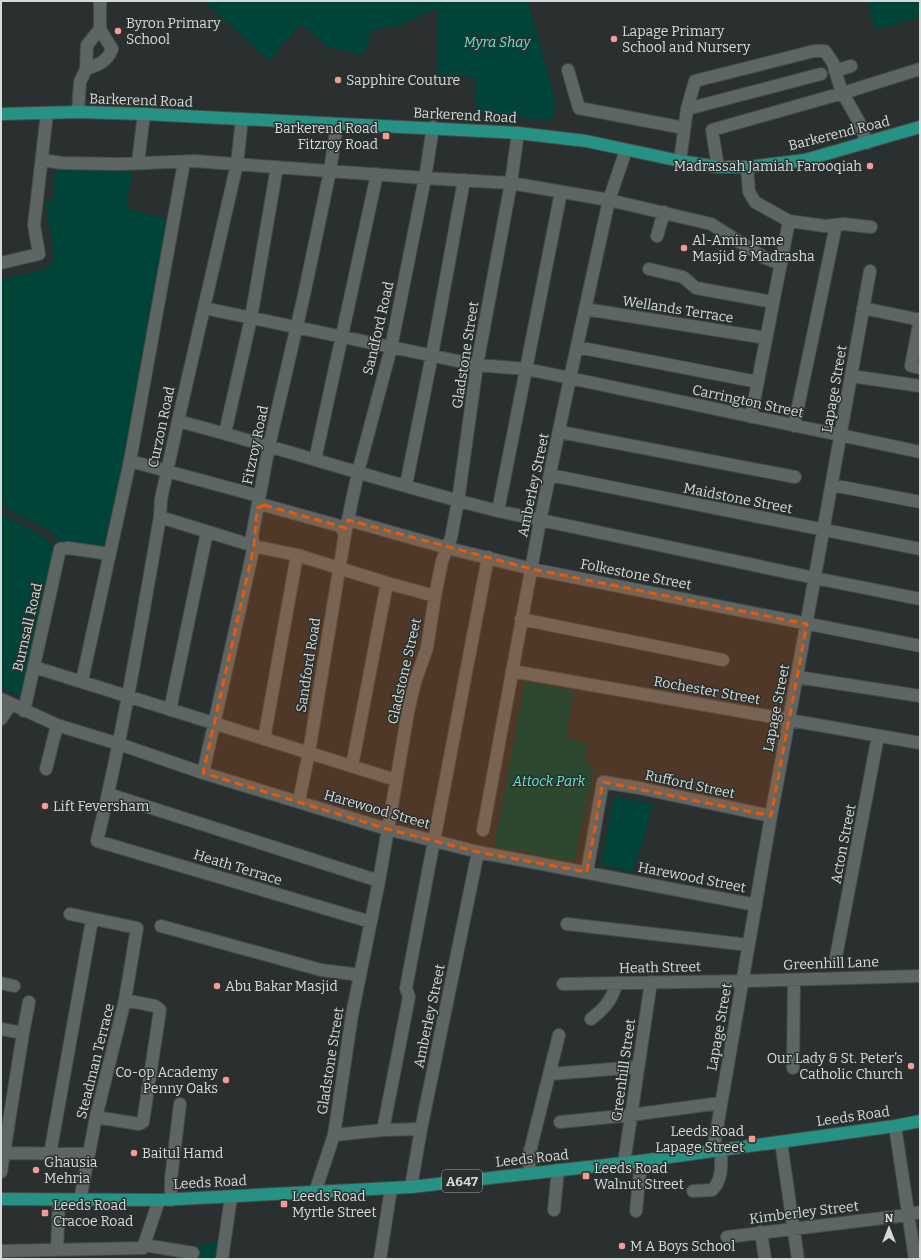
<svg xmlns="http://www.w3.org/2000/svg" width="921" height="1260" viewBox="0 0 921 1260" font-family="Bitter,serif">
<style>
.green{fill:#004439}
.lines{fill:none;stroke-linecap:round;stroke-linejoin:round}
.minor-casing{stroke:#454b49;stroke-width:14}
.major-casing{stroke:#454b49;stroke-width:14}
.minor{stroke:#5e6664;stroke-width:12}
.major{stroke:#269283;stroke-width:12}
.marked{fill:#e8590c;fill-opacity:0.2;stroke:#e8590c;stroke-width:3;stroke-dasharray:8 5;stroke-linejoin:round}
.poi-dot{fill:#f59c91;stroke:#2a302f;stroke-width:1.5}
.labels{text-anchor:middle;stroke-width:3;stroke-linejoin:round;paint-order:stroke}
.shield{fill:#2a302f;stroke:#a2a8a6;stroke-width:1}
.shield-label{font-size:13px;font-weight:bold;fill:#d6dbd9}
.poi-label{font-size:14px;fill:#d6dbd9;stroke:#2a302f;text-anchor:start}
.park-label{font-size:14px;font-style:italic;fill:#64e9ce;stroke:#2a302f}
.street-label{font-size:14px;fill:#d6dbd9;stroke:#2a302f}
</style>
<rect width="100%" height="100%" fill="#2a302f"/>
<!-- green -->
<path class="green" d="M203,1H528L555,100L552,121L476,113V77L438,76L437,8L402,25L372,30L364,55L328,47L301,24L269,61Z
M867,1H920V17L876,30Z
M133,167L126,208L171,220L131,420L125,461L106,547L98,550L59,544L50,531L1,506V279L46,269L54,257L45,202L53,200L55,168Z
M1,513L46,538L55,548L53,552L38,627L21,697L1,687Z
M525,681L574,691L566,738L587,743L586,760L594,770L574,862L494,846Z
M614,796L653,804L643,843L632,873L601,864Z
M225,1239L222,1259H192L194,1247Z"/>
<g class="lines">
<!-- minor casing -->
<g class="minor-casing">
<path id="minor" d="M86,69C98,65 107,62 112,49L100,29
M568,70L579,108L684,128
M835,71L851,66
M687,109L821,74
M78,112L80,82L86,69L87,45L100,29V1
M242,119L237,164L178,421L161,499L160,517C141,625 123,734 97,841L371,922
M42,160L62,163L120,164L194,161L425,178L511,183L609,200L711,224L765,258L781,264
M680,161L687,109L695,81L814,51H825L833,63L841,90L859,122L867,143
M138,162L144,114
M718,167L712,130L843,93L920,69
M747,167L749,192L755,202L789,221L825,226L843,224L871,227
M657,236L664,212
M1,263L39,254L34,225L47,113
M649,269L683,277L696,288L773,302
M204,308L477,365L527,369L920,452
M863,308L920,320
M585,309L766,338
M577,347L758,382
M920,368L911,366L920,319
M851,376L920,386
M751,417L789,221
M178,421C285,449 390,484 498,511L815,578L920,599
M794,426L836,225
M560,432L795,477
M225,433L251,318L277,167
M315,460L377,174
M130,461L259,496
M550,475L920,549
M406,485L432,355L464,180
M832,485L920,502
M257,508L264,505L340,526L345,534L309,752L299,801
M498,511L561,192
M160,517L254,546L297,555L387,583L435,596
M348,520L448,548L532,569L920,646
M345,534L358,472L391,348L425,178L433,127
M521,619L723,660
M34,667L396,780
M512,671L920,743
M797,677L920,696
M82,681L130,461L184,162
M1,699L57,725L119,744L203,773L387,829L478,852L756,905
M170,710L207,532
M24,711L60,549L68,548L110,554
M1,719L11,704
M264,739L297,555
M352,766L387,583
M46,769L57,725
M203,773L254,546L252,536L269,446L304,295L330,171L337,124
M108,794L379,881
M483,830L540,521L570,378L609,200L626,150
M587,872L603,782L639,788L771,816
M70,914L137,928L125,1000L96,1117L80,1200
M567,924L749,945
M161,926L321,970L360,975
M836,957L878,736
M1,983L14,986
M563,984L742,981L920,976
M591,1019C606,1007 611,1001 617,983
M1,1029L23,1033
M793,1068L794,980
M550,1074L638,1067
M96,1117L139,1124L143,1122L160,1010L155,1006L125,1000
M560,1122L631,1115L720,1103
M895,1126L915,1259
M383,1130L409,997L406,988L488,557
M334,1135L383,1130L421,1129
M781,1142L798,1259
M713,1151L771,816L789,720L870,271
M4,1153L89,1154
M50,1154L92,920
M624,1163L651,982
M1,1172L23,1033L29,1002
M531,1173L528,1159L559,1035
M411,1187L421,1129L478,852
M693,1191L712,1190C723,1180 721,1164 721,1150
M315,1192L334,1135L352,1015L379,881L408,712L415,682L427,648L435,596L442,561L451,538L458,501L477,365L511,183L518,133
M171,1200V1179L180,1104
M554,1210L558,1170
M636,1211L641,1161
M761,1232L765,1259
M727,1237L908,1215L920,1212
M144,1245L193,1253
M57,1250L59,1200
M1,1251L143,1248L159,1200
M222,1259L231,1197
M380,1259L391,1188"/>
</g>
<!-- major casing -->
<g class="major-casing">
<path id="major" d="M1,114L78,112L144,114L518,133L586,141L680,161L718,167H747L805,160L920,127
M1,1199L159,1200L411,1187L641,1161L895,1126L920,1121"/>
</g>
<!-- minor -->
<use href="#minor" class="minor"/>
<!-- major -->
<use href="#major" class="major"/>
</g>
<!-- marked area -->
<path class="marked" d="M264,505L346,528L348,520L532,569L807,624L771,816L603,782L587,872L478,852L387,829L203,773L254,546L257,508Z"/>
<!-- markers -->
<g class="poi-dot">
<circle cx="118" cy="31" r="4"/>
<circle cx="614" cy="39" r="4"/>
<circle cx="338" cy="80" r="4"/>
<rect x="382" y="132" width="8" height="8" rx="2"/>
<circle cx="870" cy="166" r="4"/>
<circle cx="684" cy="248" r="4"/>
<circle cx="45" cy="806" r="4"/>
<circle cx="217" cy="986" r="4"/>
<circle cx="911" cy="1066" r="4"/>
<circle cx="226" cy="1080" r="4"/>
<rect x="748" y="1135" width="8" height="8" rx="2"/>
<circle cx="134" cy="1153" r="4"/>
<circle cx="36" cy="1170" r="4"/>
<rect x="582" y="1172" width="8" height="8" rx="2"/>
<rect x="280" y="1200" width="8" height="8" rx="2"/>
<rect x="41" y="1209" width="8" height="8" rx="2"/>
<circle cx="622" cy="1246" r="4"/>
</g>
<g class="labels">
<!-- shield labels -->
<rect class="shield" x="442" y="1170" width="40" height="22" rx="3"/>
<g class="shield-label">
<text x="462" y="1186">A647</text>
</g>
<!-- poi labels -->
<g class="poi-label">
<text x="126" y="28">Byron Primary<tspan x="126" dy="16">School</tspan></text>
<text x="622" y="36">Lapage Primary<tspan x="622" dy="16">School and Nursery</tspan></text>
<text x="346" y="85">Sapphire Couture</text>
<text x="378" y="133" text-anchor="end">Barkerend Road<tspan x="378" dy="16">Fitzroy Road</tspan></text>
<text x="862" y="171" text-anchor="end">Madrassah Jamiah Farooqiah</text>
<text x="692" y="245">Al-Amin Jame<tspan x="692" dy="16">Masjid &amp; Madrasha</tspan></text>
<text x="53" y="811">Lift Feversham</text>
<text x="225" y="991">Abu Bakar Masjid</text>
<text x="903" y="1063" text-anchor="end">Our Lady &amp; St. Peter’s<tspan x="903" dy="16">Catholic Church</tspan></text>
<text x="218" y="1077" text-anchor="end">Co-op Academy<tspan x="218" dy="16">Penny Oaks</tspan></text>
<text x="744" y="1136" text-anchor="end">Leeds Road<tspan x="744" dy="16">Lapage Street</tspan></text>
<text x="142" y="1158">Baitul Hamd</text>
<text x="44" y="1167">Ghausia<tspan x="44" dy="16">Mehria</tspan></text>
<text x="594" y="1173">Leeds Road<tspan x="594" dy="16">Walnut Street</tspan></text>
<text x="292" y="1201">Leeds Road<tspan x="292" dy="16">Myrtle Street</tspan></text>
<text x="53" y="1210">Leeds Road<tspan x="53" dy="16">Cracoe Road</tspan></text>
<text x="630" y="1251">M A Boys School</text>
</g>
<!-- park labels -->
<g class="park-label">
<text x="497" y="47">Myra Shay</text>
<text x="549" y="786">Attock Park</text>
</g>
<!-- street labels -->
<g class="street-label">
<text transform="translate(141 100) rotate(2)" y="5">Barkerend Road</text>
<text transform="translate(465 115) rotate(3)" y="5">Barkerend Road</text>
<text transform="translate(839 133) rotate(-14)" y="5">Barkerend Road</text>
<text transform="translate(678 309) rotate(9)" y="5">Wellands Terrace</text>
<text transform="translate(378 328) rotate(-77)" y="5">Sandford Road</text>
<text transform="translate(465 355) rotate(-81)" y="5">Gladstone Street</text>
<text transform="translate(834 389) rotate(-80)" y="5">Lapage Street</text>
<text transform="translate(748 401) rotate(12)" y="5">Carrington Street</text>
<text transform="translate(161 427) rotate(-78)" y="5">Curzon Road</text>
<text transform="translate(255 445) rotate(-78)" y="5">Fitzroy Road</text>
<text transform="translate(533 485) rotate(-78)" y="5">Amberley Street</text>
<text transform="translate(738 498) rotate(11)" y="5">Maidstone Street</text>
<text transform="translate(636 574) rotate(11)" y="5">Folkestone Street</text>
<text transform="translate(27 627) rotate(-77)" y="5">Burnsall Road</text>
<text transform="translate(308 665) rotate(-81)" y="5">Sandford Road</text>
<text transform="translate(404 671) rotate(-77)" y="5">Gladstone Street</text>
<text transform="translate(707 690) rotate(10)" y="5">Rochester Street</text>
<text transform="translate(776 708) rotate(-79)" y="5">Lapage Street</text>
<text transform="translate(690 784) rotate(12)" y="5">Rufford Street</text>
<text transform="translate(377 809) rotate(16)" y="5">Harewood Street</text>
<text transform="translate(843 844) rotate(-79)" y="5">Acton Street</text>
<text transform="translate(238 867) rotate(17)" y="5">Heath Terrace</text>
<text transform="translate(692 877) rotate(11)" y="5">Harewood Street</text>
<text transform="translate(831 963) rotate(-2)" y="5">Greenhill Lane</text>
<text transform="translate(660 967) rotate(-1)" y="5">Heath Street</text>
<text transform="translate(429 1016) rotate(-78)" y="5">Amberley Street</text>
<text transform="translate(719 1027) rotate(-80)" y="5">Lapage Street</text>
<text transform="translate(95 1061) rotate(-76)" y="5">Steadman Terrace</text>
<text transform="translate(330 1061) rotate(-81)" y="5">Gladstone Street</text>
<text transform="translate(623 1070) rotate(-82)" y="5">Greenhill Street</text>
<text transform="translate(853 1116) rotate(-8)" y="5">Leeds Road</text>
<text transform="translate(532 1158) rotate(-6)" y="5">Leeds Road</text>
<text transform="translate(210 1182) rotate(-3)" y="5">Leeds Road</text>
<text transform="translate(804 1212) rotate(-7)" y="5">Kimberley Street</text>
</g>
</g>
<!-- border -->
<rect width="921" height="1260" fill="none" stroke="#d6dbd9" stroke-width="4"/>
<!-- north arrow -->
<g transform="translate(889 1228)" stroke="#2a302f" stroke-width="3" paint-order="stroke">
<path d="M0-3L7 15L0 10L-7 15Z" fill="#d6dbd9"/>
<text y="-6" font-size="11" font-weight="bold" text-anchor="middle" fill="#d6dbd9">N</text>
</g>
</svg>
